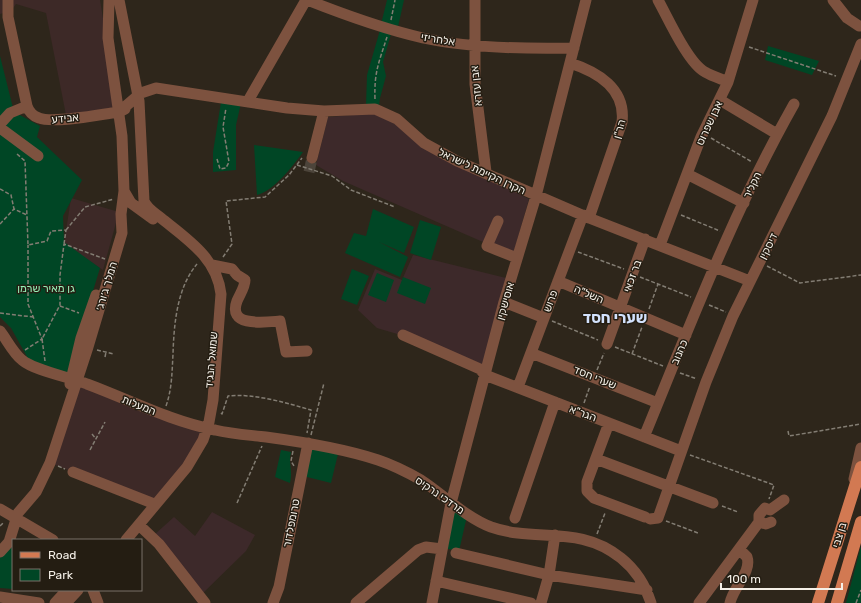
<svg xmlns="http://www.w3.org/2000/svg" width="861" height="603" viewBox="0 0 861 603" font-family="Rubik,'Noto Sans Hebrew',sans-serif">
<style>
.commercial{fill:#3d2927}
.education{fill:#3d292a}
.green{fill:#004625}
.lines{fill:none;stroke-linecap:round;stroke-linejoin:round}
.minor-tunnel{stroke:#4c443a;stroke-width:11;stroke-dasharray:11 5.5;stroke-linecap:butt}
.path{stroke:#837d73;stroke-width:1.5;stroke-dasharray:4 2;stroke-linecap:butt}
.minor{stroke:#7d523f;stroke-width:11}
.major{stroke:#d27952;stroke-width:12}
.labels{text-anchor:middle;stroke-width:3;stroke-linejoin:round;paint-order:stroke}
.street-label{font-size:11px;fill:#f5f0e8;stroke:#241d12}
.park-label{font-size:11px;fill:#97efb7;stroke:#241d12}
.district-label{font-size:15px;font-weight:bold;fill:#d3e2fd;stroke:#241d12}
</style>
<rect width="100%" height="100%" fill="#2e261b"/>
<!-- commercial -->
<path class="commercial" d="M0,0H100L118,110L66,115L46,13L16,4L11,11L0,14Z
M71,198L119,212L103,270L64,244Z
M77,380L202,427L197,442L184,463L152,503L50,463Z"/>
<!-- education -->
<path class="education" d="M377,113L482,176L529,199L513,255L343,181L316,165L328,117Z
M413,255L506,278L484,365L438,346L377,328L358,310L375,269L402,280Z
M212,512L255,535L246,551L203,593L154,535L174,517L195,536Z"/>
<!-- green -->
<path class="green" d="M387,0H404L398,27L381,24Z
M380,30L391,34L383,62L386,76L380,98L379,106L366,105L367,75Z
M768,46L819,61L812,75L765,60Z
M0,56L13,108L0,117Z
M221,102L241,103L236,125V170L213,172V152Z
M18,114L40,126L37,137L82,180L63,216L64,242L100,268L68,373L30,362L11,328L0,317V124Z
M254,145L303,152C293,166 274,191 257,195Z
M373,209L414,227L404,253L379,242L408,257L400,277L345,253L354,233L366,236Z
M420,220L441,227L431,260L410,253Z
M352,269L369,276L357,305L341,299Z
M377,273L394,280L386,302L368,295Z
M403,277L431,288L425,304L397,293Z
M310,448L338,454L331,483L303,476Z
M281,450L291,452C288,464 293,470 290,483L275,477Z
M455,507L467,516L459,551L443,548Z
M13,546V589L0,588V557Z
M861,546V603H846Z"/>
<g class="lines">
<!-- minor-tunnel -->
<path class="minor-tunnel" d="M309,172L312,158"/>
<!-- path -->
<path class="path" d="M391,20L395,0
M749,47L836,76
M375,99C374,72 379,62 387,37
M711,138L752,162
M17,154L25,161L28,245L47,241L51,231L66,230L64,244
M217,159L220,169L226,168L229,162L223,127L226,108
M297,165L332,176L351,190L395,207
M0,189L11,195L14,209L27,215
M681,215L720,231
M0,224L14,209
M66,230L85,207L114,199
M578,252L624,269
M223,257L232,244L226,201L265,197L289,175L302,158
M767,266L800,283L861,275
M640,277L691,297
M709,305L726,312
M60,306L79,313
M649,309L658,284
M0,313L33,317
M552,321L598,340
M615,347L663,366
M25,350L42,339L28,304V245
M97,350L114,354
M632,354L642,327
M105,357L106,352
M45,361L42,339L60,305V275L64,244L105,259
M597,370L604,353
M680,373L697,379
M584,403L590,386
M166,406C172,389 172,372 173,354C174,323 177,288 197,264
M221,413L222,414L228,396C253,393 287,403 311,410L307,433
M788,431L789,436L861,424
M92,434L96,439
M311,435L324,383
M90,450L105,422
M293,451L291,461L294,466
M690,455L774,485L769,499
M58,466L65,469
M237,503L262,446
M722,506L738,512
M666,521L698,533
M0,526L4,522
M597,534L605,513
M856,603L861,590"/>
<!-- minor -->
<path class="minor" d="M8,0V17L27,106C29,112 33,116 39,118C54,124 102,114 119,112L125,109
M119,0L139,101L144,201C147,209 155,213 161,218C187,239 217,258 221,294L213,400L209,422L203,440L187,467L126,540
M307,0C345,15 383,29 423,38C469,48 527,49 574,48
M475,0V84L486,172
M658,0C668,18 688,63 705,72C712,76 721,79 728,82
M833,0L847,18L859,26
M570,63C598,72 626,89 622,122L589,218
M720,100L777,134
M248,101L306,0
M119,112L141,93L156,88L287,108L324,111L375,109L397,119L424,143L457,161L589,218L750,281
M0,124L10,113L27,106
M0,128L38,156
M312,158L324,111
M687,174L744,203
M124,191L131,203L153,219
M498,221L487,246L517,258
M660,245L701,137L728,82L753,0
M212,265L232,269L237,275L245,280C245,287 240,294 237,301C227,328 266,322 280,321L286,352L307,351
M558,281L686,335
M504,302L544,318
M0,331C7,340 13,353 22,360C35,371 70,377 87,384C130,400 170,421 215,430C232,434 249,435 266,437C303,442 342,448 378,460C393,465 407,472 421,480C444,495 465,517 491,527C536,543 579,524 621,558C636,570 645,584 651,603
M403,335L480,369L485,375L681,451
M607,344L645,239
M531,353L658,403
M70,384L81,338L96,295
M518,387L583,215
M609,423L587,482V491L594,498L645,517
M644,437C690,325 734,210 794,104
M596,459L713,503
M73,472L152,503
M854,479L861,448
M0,509L53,540
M515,518L555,402
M650,519L658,518L706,382L733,316L832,116L861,44
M771,522L766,524L759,522V515L765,508L770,510L784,500
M139,525L159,544L205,603
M0,552L9,542L18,513L36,492L50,463L88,347L122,233L121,214L124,191L122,136L108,38L109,0
M456,553L549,575L647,590
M436,581L531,603
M93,590L98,603
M0,597L39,603
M55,603L67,590
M66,603L78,590
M273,603L279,587L308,443
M356,603L418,550L426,547L442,549
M432,603L451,503L504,302L536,196L586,0
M541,603L549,575L555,535
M699,603L759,522
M730,603C733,587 752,572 747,557L739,549"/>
<!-- major -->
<path class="major" d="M818,603L861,467
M837,603L861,522"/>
</g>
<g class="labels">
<!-- street labels -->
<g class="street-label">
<text transform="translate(438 39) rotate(9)" y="4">אלחריזי</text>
<text transform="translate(476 86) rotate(-96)" y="4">אבן עזרא</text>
<text transform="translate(65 118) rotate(-5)" y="4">אבידע</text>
<text transform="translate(709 123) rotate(-65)" y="4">אבן שפרוט</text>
<text transform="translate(619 129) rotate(-74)" y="4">הר"ן</text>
<text transform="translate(482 171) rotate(25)" y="4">הקרן הקיימת לישראל</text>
<text transform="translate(752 185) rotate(-64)" y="4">הקליר</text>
<text transform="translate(768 246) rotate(-63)" y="4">דיסקין</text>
<text transform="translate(632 276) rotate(-70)" y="4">בר זכאי</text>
<text transform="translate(106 286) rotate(-73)" y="4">המלך ג׳ורג׳</text>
<text transform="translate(589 294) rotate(23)" y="4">השל"ה</text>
<text transform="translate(505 301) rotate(-74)" y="4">אוסישקין</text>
<text transform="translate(550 301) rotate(-69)" y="4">פרוש</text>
<text transform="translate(679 352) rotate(-67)" y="4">כהנוב</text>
<text transform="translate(211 360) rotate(-85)" y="4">שמואל הנגיד</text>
<text transform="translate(595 377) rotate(22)" y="4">שערי חסד</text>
<text transform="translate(139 405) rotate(22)" y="4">המעלות</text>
<text transform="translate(583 413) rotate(21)" y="4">הגר"א</text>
<text transform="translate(440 495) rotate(35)" y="4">מרדכי נרקיס</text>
<text transform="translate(291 523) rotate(-79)" y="4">טרומפלדור</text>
<text transform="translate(839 535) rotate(-73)" y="4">בן צבי</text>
</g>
<!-- park labels -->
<g class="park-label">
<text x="46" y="292">גן מאיר שרמן</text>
</g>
<!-- district labels -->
<g class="district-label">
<text x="615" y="323">שערי חסד</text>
</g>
</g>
<!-- legend -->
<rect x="12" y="539" width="130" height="52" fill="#241d12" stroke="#787168"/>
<rect x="20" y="552" width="20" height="6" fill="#d27952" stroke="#787168"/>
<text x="48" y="559" font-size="12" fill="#f5f0e8">Road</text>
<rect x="20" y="569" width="20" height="12" fill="#004625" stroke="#787168"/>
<text x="48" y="579" font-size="12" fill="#f5f0e8">Park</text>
<!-- scale -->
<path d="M721 583v6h121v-6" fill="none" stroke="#f5f0e8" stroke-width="2"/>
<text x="727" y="583" font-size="12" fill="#f5f0e8" stroke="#241d12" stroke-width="3" paint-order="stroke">100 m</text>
</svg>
